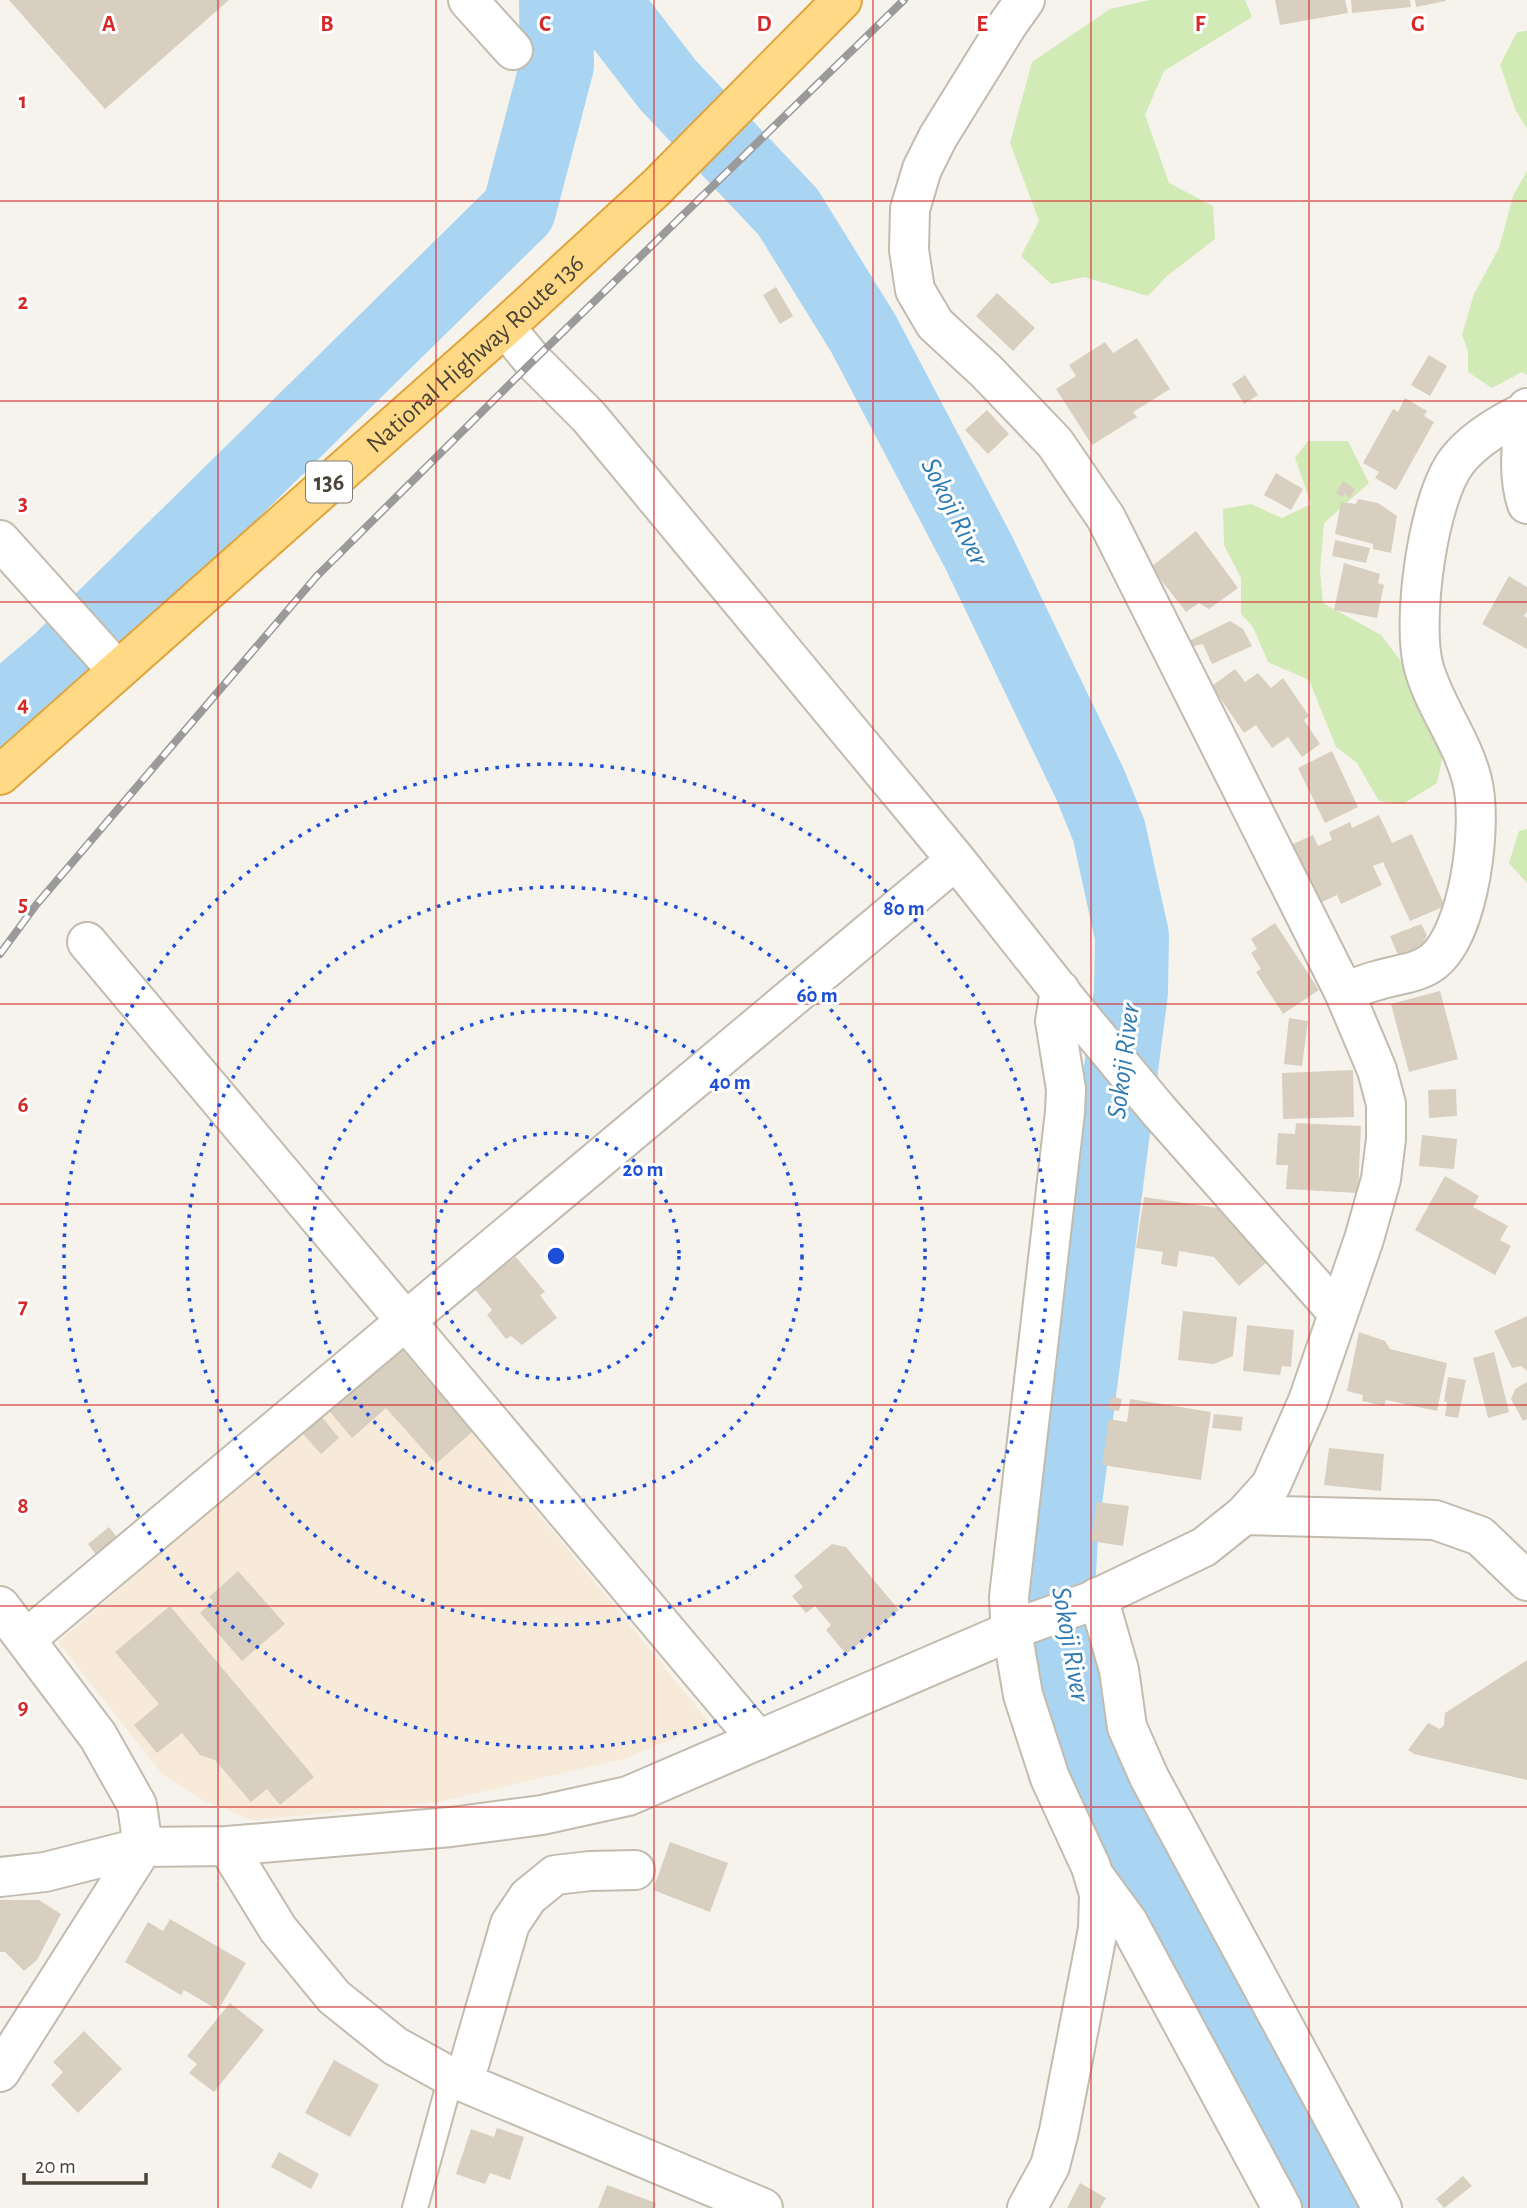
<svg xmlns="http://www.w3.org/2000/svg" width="1527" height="2208" viewBox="0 0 1527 2208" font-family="'Alegreya Sans',sans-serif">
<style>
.commercial{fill:#f7ead8}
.green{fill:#d2eab5}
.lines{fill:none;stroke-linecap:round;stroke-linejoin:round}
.river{stroke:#a9d4f2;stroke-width:74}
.building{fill:#d8cfc1}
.service-casing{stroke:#c2bbae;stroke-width:28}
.minor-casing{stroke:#c2bbae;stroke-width:42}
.tertiary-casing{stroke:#c2bbae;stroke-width:42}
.trunk-casing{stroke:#e0a43c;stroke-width:42}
.service{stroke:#fff;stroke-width:24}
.minor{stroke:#fff;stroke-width:38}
.tertiary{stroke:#fff;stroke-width:38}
.trunk{stroke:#ffd985;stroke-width:38}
.rail-casing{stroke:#9a9a9a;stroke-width:8}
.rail{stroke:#fff;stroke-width:5;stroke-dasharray:16;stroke-linecap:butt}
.grid{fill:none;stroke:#d62828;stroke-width:2;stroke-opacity:0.55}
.ring{fill:none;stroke:#1d4ed8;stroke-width:3.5;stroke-dasharray:3.5 7}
.labels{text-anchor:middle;stroke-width:6;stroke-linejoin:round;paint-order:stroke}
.shield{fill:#fff;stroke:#817c74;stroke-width:2}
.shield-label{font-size:24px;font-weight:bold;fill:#4b4439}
.street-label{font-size:26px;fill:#4b4439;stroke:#fff}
.water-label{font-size:28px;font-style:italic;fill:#2e7ab2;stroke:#fff}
.grid-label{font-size:23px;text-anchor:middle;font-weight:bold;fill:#d62828;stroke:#fff;stroke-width:6;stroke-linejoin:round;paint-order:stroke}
.centre{fill:#1d4ed8;stroke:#fff;stroke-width:3.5}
.ring-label{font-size:21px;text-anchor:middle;font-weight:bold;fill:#1d4ed8;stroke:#fff;stroke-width:6;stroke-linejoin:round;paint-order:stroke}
</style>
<rect width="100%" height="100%" fill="#f6f3ec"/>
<!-- commercial -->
<path class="commercial" d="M401,1346L710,1723L627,1758L438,1802L253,1820L204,1801L162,1774L58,1642Z"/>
<!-- green -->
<path class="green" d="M1149,0H1245L1252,17L1164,71L1145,115L1169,183L1213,206L1215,239L1167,276L1148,296L1084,277L1051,284L1021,256L1039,221L1010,143L1032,62L1110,9Z
M1527,31V129L1516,111L1500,65L1517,32Z
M1527,171V375L1522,372L1492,388L1468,372V351L1462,335L1474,294L1499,248L1513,196Z
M1308,441H1348L1369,483L1324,523L1320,572L1323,603L1381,635L1413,677L1446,739L1437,783L1403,804L1379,801L1357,763L1336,747L1309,680L1268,662L1253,627L1241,614V578L1224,545L1223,509L1251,504L1282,518L1311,504L1295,458Z
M1527,829V883L1509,863L1519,831Z"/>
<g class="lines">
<!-- river -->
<path class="river" d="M600,0L621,24L668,85L788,212L863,333L979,553L1090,784L1109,831L1132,936L1131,992L1061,1533L1058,1593L1073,1672L1096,1764L1334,2208
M0,712L60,661L519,210L557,65L556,0"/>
</g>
<!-- building -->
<path class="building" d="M9,0H229L105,109Z
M1275,0H1345L1348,13L1280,25Z
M1351,0H1410L1411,7L1352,13Z
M1415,0H1445L1446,1L1416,7Z
M776,287L793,316L780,324L763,295Z
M997,293L1035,328L1013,351L976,316Z
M1137,338L1170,389L1133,412L1137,417L1092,445L1056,389L1076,376L1069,365L1105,342L1113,353Z
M1429,355L1447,366L1430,396L1411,385Z
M1245,375L1258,395L1244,404L1232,384Z
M1405,398L1427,411L1424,416L1434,422L1396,490L1375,478L1379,472L1363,463L1393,409L1398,412Z
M987,410L1009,434L988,454L965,430Z
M1276,473L1303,489L1291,510L1264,495Z
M1343,481L1355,489L1350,498L1344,494L1342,497L1336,493Z
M1358,499L1378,503L1397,516L1391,553L1373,549V544L1335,534L1341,502L1356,504Z
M1196,531L1238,588L1209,609L1199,603L1186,612L1151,567Z
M1335,540L1370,548L1366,563L1332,556Z
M1344,563L1380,574L1378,583L1384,585L1377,618L1334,610Z
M1509,576L1527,587V611L1524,616L1527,618V649L1482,624Z
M1230,621L1243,629L1252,646L1212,664L1203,644L1193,646L1189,641Z
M1235,669L1245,682L1258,673L1271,688L1283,678L1309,716L1304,720L1320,744L1302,757L1288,737L1272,748L1256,725L1244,733L1212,686Z
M1332,751L1358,807L1325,823L1298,768Z
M1379,815L1392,843L1412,834L1445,906L1410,921L1383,862L1373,866L1382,885L1341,904L1337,895L1318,904L1291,845L1313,835L1318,846L1332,840L1329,832L1350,822L1352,828Z
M1275,923L1319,990L1283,1014L1256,972L1261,969L1251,953L1257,949L1251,939Z
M1421,924L1427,935L1418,954L1400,960L1390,936Z
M1440,991L1458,1059L1409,1072L1391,1004Z
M1289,1018L1308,1021L1302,1066L1284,1064Z
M1353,1070L1354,1117L1283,1119L1282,1073Z
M1456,1089L1457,1116L1429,1118L1428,1090Z
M1296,1123L1361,1126L1358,1193L1286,1189L1288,1165H1276L1278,1133L1295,1134Z
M1422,1135L1457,1139L1454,1169L1419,1166Z
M1445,1176L1479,1196L1473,1207L1508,1226L1500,1240L1511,1246L1495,1275L1415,1230Z
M1144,1197L1224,1209L1268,1261L1239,1286L1214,1257L1179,1251L1177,1267L1161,1264L1163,1252L1136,1248Z
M516,1257L545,1292L540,1295L557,1318L522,1345L511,1336L506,1339L487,1315L492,1310L474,1288Z
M1183,1311L1237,1317L1233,1356L1214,1364L1178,1360Z
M1527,1316V1371L1521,1366L1512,1368L1494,1331Z
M1247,1325L1294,1330L1291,1367L1282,1366L1280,1375L1243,1371Z
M1359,1332L1385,1341L1390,1349L1447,1363L1437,1411L1386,1400L1384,1406L1362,1401L1363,1395L1347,1391Z
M402,1350L472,1432L436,1464L386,1408L352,1438L330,1412Z
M1494,1352L1509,1412L1488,1418L1473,1358Z
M1448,1377L1466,1380L1458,1418L1445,1416L1447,1402L1444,1401Z
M1527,1382V1419L1523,1421L1511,1399L1515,1389Z
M1111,1397L1122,1399L1119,1411L1108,1409Z
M1130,1399L1211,1412L1201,1480L1102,1465L1109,1419L1127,1422Z
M1214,1414L1243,1417L1241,1431L1212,1428Z
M322,1417L339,1438L321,1454L303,1434Z
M1329,1448L1384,1454L1381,1491L1324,1485Z
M1097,1502L1129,1506L1123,1546L1091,1541Z
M109,1527L119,1540L97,1556L88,1544Z
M832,1544L846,1547L899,1610L846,1654L826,1630L831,1625L815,1606L806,1613L792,1596L803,1587L794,1576Z
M238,1571L285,1624L242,1661L200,1613L213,1601L209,1597Z
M170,1606L314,1777L280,1805L267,1789L251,1802L215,1760L200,1755L182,1733L157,1753L134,1725L159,1704L115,1652Z
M1527,1660V1780L1414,1754L1408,1750L1428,1723L1440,1729L1444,1725L1445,1713Z
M670,1842L728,1863L710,1912L653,1890Z
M0,1900H39L61,1914L37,1960L24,1971L5,1952H0Z
M170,1919L246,1963L218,2010L184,1990L181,1995L125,1962L148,1922L163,1931Z
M230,2003L264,2030L214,2092L189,2073L197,2064L187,2056Z
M84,2031L122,2069L78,2113L51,2085L63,2072L53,2062Z
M334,2060L379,2085L350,2137L305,2113Z
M497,2128L524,2137L510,2180L490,2173L485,2184L456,2174L471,2129L494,2137Z
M279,2152L319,2174L311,2189L271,2167Z
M1463,2176L1472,2186L1444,2208L1436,2199Z
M1080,2183L1106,2198L1100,2208H1067Z
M607,2185L656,2203L655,2208H598Z"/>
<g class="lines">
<!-- service casing -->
<g class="service-casing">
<path id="service" d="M415,2208L451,2077"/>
</g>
<!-- minor casing -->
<g class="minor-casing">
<path id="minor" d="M468,0L513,50
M505,327L533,361L589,417L956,860L1074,1009L1159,1111L1337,1312
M1527,408L1525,412C1522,443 1517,474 1527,504
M0,540L117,670
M87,942L758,1740
M1344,992C1355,988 1367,983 1379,980C1397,974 1418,974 1434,961C1470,931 1483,823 1472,780C1462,740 1435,707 1424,668C1411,623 1428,498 1457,461C1474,439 1500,424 1525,412
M1244,1515L1435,1520L1480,1536L1527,1581
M1098,1597L1119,1670L1127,1727L1149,1777L1382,2208
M26,1639L956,860
M227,1846L278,1929L334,1997L395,2046L451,2077L763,2208
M0,1877L45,1872L143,1847
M1095,1877L1128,1922L1282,2208
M464,2082L510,1924L528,1897L555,1875L590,1871L635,1870
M1027,2208L1050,2166L1059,2131L1098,1929L1099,1894L1091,1867L1050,1778L1023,1695L1010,1619L1009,1597L1065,1112L1066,1089L1055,1021L1060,990"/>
</g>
<!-- tertiary casing -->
<g class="tertiary-casing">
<path id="tertiary" d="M0,1606L98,1736L137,1805L143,1847L0,2072
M143,1847L227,1846L451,1827L542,1815L628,1796L1025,1625L1089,1602L1204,1547L1244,1515L1271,1485L1308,1401L1364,1239L1381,1179L1386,1139V1104L1377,1070L1344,992L1106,518L1055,443L986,371L935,324L915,290L909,250L910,209L922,169L938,137L1008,24L1025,0"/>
</g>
<!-- trunk casing -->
<g class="trunk-casing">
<g id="trunk">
<path id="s1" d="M0,775L505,327L657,187L842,0"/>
</g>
</g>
<!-- service -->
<use href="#service" class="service"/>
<!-- minor -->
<use href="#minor" class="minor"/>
<!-- tertiary -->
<use href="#tertiary" class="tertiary"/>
<!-- trunk -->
<use href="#trunk" class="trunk"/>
<!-- rail casing -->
<g class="rail-casing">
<path id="rail" d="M0,954L36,905L316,577L533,361L904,0"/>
</g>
<!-- rail -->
<use href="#rail" class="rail"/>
</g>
<!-- grid -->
<path class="grid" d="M218,0V2208M436,0V2208M654,0V2208M873,0V2208M1091,0V2208M1309,0V2208M0,201H1527M0,401H1527M0,602H1527M0,803H1527M0,1004H1527M0,1204H1527M0,1405H1527M0,1606H1527M0,1807H1527M0,2007H1527"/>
<!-- distance rings -->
<g class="ring">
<circle cx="556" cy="1256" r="123"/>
<circle cx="556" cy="1256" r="246"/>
<circle cx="556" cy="1256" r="369"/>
<circle cx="556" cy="1256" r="492"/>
</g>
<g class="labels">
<!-- shield labels -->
<rect class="shield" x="306" y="461.5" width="46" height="41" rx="5"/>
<g class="shield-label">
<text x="329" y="490">136</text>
</g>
<!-- street labels -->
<g class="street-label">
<text dy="9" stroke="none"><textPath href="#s1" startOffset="635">National Highway Route 136</textPath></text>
</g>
<!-- water labels -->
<g class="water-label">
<text transform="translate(956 511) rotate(63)" y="10">Sokoji River</text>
<text transform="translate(1122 1061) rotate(-83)" y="10">Sokoji River</text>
<text transform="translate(1072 1644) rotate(80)" y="10">Sokoji River</text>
</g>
</g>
<g class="grid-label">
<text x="109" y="31">A</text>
<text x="327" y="31">B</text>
<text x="545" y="31">C</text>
<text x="764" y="31">D</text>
<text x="982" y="31">E</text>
<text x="1200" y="31">F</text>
<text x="1418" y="31">G</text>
<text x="23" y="108">1</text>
<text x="23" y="309">2</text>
<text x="23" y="510">3</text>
<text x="23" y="711">4</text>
<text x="23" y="911">5</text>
<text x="23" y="1112">6</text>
<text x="23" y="1313">7</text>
<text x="23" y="1513">8</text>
<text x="23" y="1714">9</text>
</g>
<circle cx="556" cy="1256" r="10" class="centre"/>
<g class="ring-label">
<text x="904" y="915">80 m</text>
<text x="817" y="1002">60 m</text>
<text x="730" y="1089">40 m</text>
<text x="643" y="1176">20 m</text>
</g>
<!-- scale -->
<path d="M24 2173v10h122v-10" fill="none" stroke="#4b4439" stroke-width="3.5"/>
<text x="35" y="2173" font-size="21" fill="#4b4439" stroke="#ffffff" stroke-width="5" paint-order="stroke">20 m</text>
</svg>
